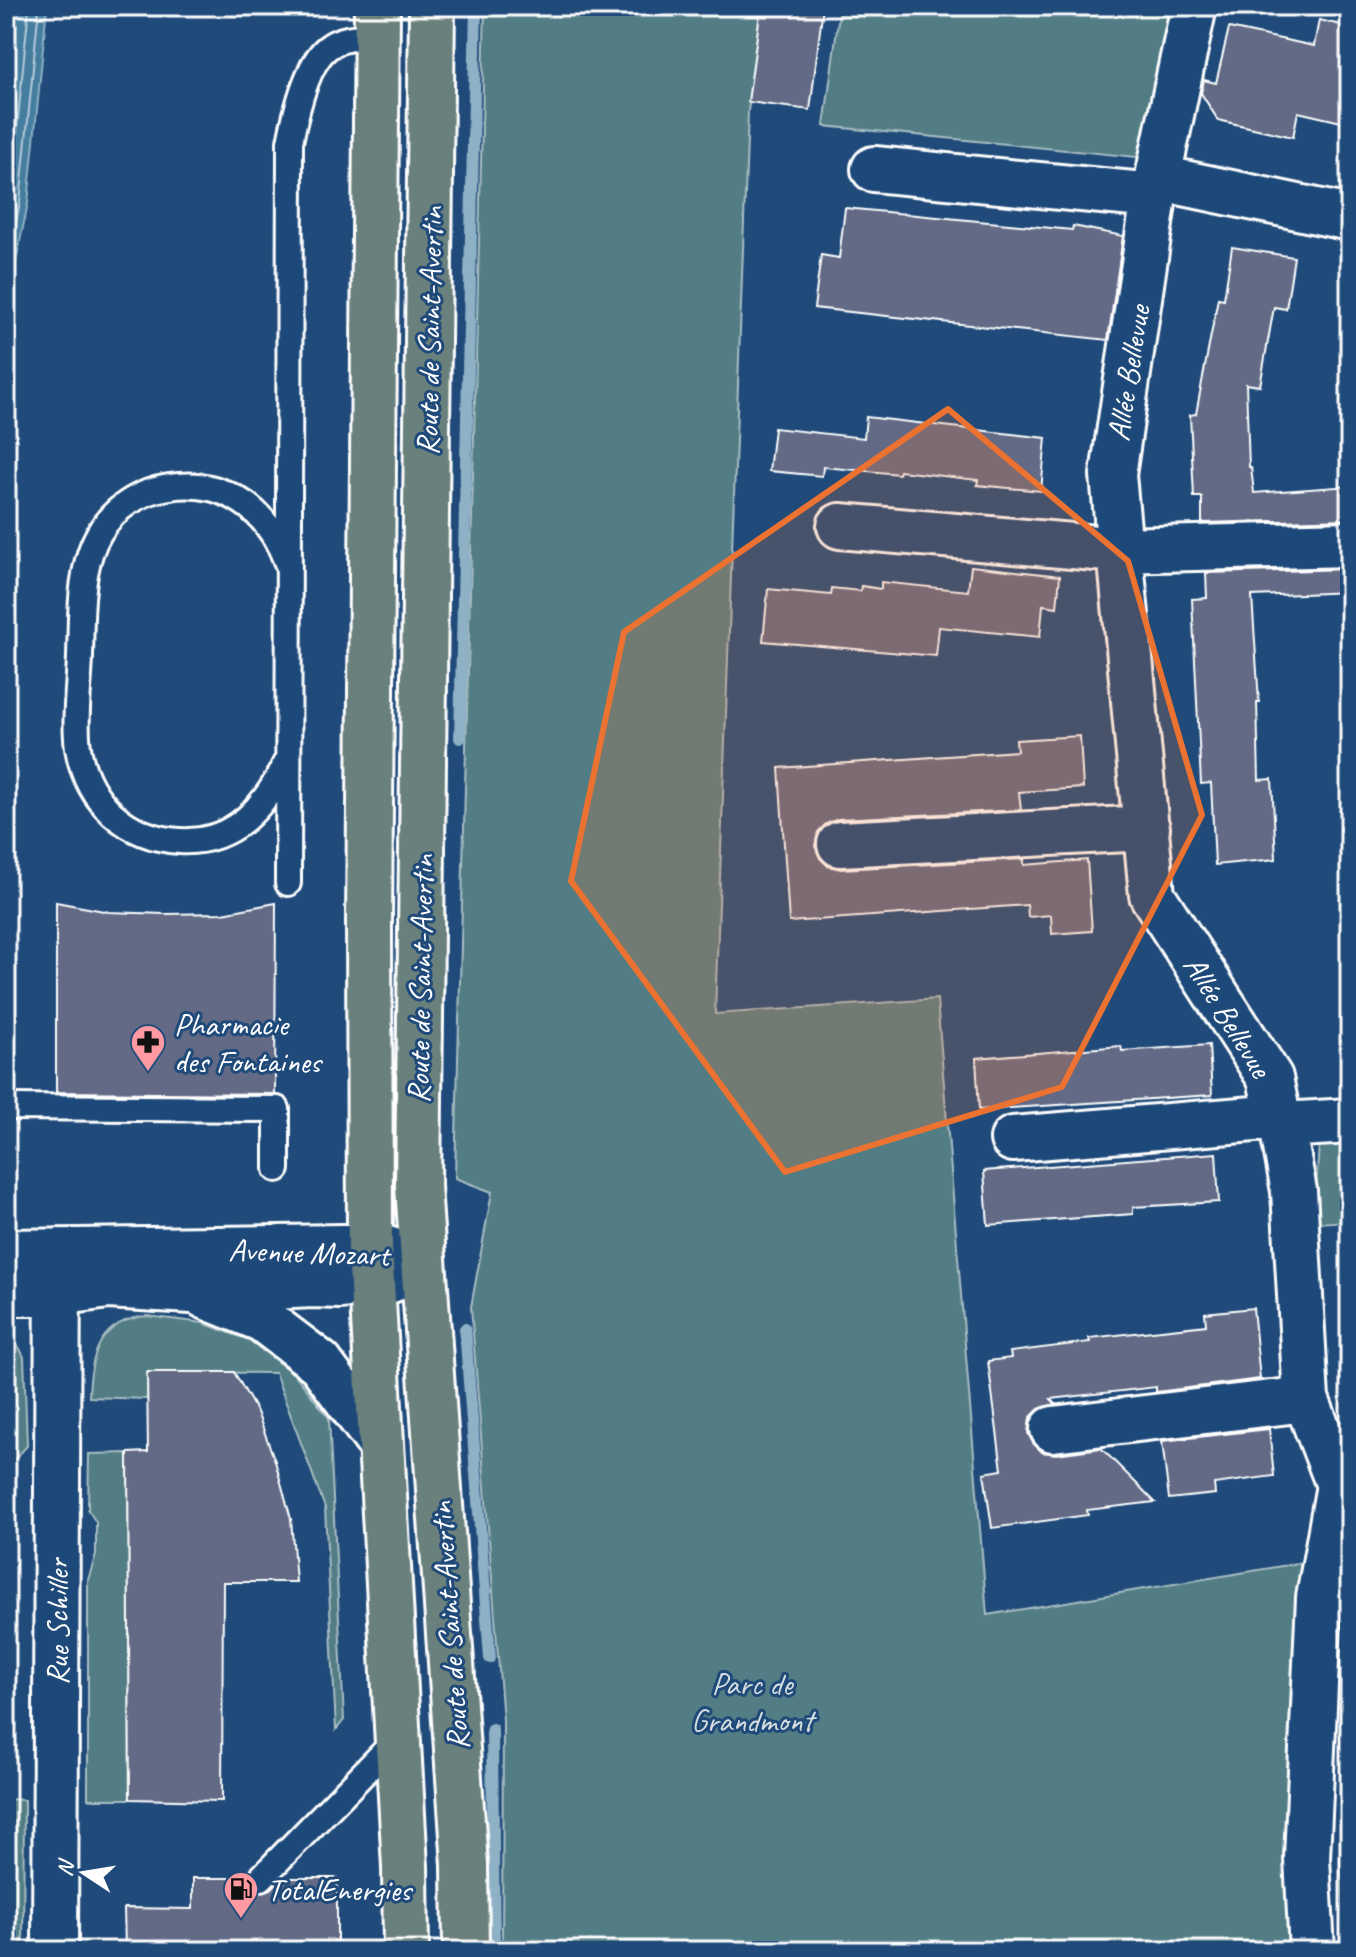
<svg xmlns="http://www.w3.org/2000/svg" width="1356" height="1957" viewBox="0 0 1356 1957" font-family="Caveat,sans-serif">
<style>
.green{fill:#527d85;stroke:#a8bec2;stroke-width:2}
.water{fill:#457d9f;stroke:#8fb1c5;stroke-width:2}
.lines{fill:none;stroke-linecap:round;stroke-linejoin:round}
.shore{stroke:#b5cbd9;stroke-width:2}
.stream{stroke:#8fb1c5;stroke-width:12}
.building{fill:#626a85;stroke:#fff;stroke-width:2}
.lane-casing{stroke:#fff;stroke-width:30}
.street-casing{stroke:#fff;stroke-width:50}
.primary-casing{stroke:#fff;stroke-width:50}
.lane{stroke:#1f4a7a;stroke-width:24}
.street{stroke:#1f4a7a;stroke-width:44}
.primary{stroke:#6a807c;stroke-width:44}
.marked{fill:#eb7230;fill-opacity:0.2;stroke:#eb7230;stroke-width:6;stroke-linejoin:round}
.labels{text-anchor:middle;stroke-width:6;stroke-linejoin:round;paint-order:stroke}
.street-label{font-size:32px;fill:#fff;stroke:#1f4a7a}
.poi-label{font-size:32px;fill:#fff;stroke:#1f4a7a;text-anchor:start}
.park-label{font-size:32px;fill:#d4dee0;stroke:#1f4a7a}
</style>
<rect width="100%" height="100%" fill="#1f4a7a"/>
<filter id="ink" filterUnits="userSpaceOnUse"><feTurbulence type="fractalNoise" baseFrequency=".0125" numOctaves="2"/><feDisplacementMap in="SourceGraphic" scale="16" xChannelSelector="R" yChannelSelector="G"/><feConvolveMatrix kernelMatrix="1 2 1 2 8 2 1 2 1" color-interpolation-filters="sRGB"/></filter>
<g filter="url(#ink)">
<!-- green -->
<path class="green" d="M485,6H761L748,112L715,1014L937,999L987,1615L1300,1563L1305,1671L1297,1941L1284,1951H502L503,1721L471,1307L492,1192L455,1178Z
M840,6H1177L1147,158L824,126Z
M1350,1142V1221L1317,1223L1315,1203L1319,1144Z
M147,1316L203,1323L249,1340L297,1377L329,1418L344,1720L336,1730L325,1508L275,1373L148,1372L147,1399L89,1397C90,1356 99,1320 147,1316Z
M6,1333L19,1347L24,1357L27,1446L6,1469Z
M128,1453L130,1799H88V1580L96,1554V1522L88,1510L89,1454Z
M1350,1628V1951H1346L1340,1858Z
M6,1799L24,1800L23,1951H6Z"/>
<!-- water -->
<path class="water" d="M6,6H47L28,203L6,309Z"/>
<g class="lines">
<!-- shore -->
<path class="shore" d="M6,126L17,6
M6,221L10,200L29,6
M6,270L20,202L39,6"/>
<!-- stream -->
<path class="stream" d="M460,738L476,6
M465,1329L490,1658
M492,1729L494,1951"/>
</g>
<!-- building -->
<path class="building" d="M761,6H823L810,110L748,102Z
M1319,20L1350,27V124L1298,112L1293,137L1218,120L1201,93L1204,80L1216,83L1229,28L1314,46Z
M845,208L1072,230L1073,226L1123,236L1108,340L814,308L821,255L839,258Z
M1232,247L1294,257L1286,309L1274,307L1260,386L1246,384L1249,467H1251L1254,493L1350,486V519L1202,523V497H1194L1190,415L1196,414L1218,298L1224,299Z
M866,417L1046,438L1041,491L977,485L978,480L900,471L899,474L823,467L822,476L769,471L774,428L864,438Z
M971,566L1060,576L1057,607L1043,605L1040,637L939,627L936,656L763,641L768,589L831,595L832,588L860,591L861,586L881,589V582L968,591Z
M1350,569V592L1252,596L1259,702H1257L1259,780L1272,779L1276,859L1215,865L1211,783L1201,784L1192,599L1207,598L1206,573Z
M1080,736L1083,788L1019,792L1021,810L838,819L826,824L818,832L815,846L820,858L828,866L841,869L1024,859V865L1087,860L1092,931L1052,934L1051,915L1028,917L1027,905L789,922L779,768L1017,751L1016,740Z
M56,902L109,912L165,914L223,913L276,903L275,1094L56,1092Z
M1209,1045L1212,1095L979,1110L976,1058L1121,1046L1122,1051Z
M1216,1153L1219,1202L1133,1207V1214L988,1225L984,1171Z
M1253,1308L1260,1379L1156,1392V1387L1051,1399L1056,1404L1039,1409L1030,1418L1028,1433L1033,1443L1042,1452L1056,1454L1101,1448L1155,1502L1087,1510L1088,1515L992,1528L984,1473L1002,1470L988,1361L1011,1358L1010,1352L1090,1342L1089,1338L1206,1325L1205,1313Z
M147,1372H234L257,1412L275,1461L291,1519L296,1582H223L222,1801L130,1799L128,1453L148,1452Z
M1269,1429L1274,1476L1214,1484L1215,1494L1169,1499L1162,1441Z
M193,1878H246L250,1888L258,1893L271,1889L282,1878H337V1951L125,1948L124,1908L193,1909Z"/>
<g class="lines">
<!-- lane casing -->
<g class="lane-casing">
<path id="lane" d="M285,764C265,807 232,844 180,841C127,838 87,802 78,748C74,720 79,686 80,657C82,593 76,520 149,492C171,485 192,483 214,489C252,500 274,527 287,563
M288,883L290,142C295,116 306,65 327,48C340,37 360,37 376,36
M7,1107L277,1109V1169
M261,1878L397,1739"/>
</g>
<!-- street casing -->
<g class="street-casing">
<path id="street" d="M1194,6L1154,196L1113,475L1152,895L1270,1078L1278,1117L1282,1125L1294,1191L1306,1399L1339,1485L1319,1598L1307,1858L1312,1951
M874,169L1154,196
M1160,178L1350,218
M840,526L1119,550L1350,544
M840,844L1147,828
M1282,1125L1350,1121
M1013,1139L1278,1117
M6,1252L342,1247L387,1249L406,1255
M6,1293H58L108,1286L192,1291L312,1285L340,1286L388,1281L404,1275L423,1262
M205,1296L262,1319L320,1363L380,1444
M1053,1429L1306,1399
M55,1951L58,1251"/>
</g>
<!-- primary casing -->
<g class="primary-casing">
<path id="primary" d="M377,6L369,922L370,1248L405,1867L406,1951
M432,6L418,1186L465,1865L466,1951"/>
</g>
<!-- lane -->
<use href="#lane" class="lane"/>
<!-- street -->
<use href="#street" class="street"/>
<!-- primary -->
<use href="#primary" class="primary"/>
</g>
</g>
<!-- marked area -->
<path class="marked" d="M948,409L1128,561L1202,815L1062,1087L785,1172L571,881L624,632Z"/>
<!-- icons -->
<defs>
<g id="pharmacy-pin" transform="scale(1.8)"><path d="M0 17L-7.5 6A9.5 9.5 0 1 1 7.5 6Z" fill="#ff9aa2" stroke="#1f4a7a"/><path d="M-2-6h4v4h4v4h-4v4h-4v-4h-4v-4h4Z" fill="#111"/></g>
<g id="fuel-pin" transform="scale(1.8)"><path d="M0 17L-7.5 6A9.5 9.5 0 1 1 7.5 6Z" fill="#ff9aa2" stroke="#1f4a7a"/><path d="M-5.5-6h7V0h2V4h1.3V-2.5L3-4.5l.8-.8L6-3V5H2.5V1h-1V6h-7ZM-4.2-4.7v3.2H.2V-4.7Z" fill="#111"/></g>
</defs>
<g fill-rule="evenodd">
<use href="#pharmacy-pin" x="148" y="1042"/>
<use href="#fuel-pin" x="241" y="1889"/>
</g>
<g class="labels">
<!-- street labels -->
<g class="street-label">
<text transform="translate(429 331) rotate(-89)" y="11">Route de Saint-Avertin</text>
<text transform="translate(1128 373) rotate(-81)" y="11">Allée Bellevue</text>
<text transform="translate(420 979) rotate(-89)" y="11">Route de Saint-Avertin</text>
<text transform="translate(1228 1016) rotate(58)" y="11">Allée Bellevue</text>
<text transform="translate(309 1252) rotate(2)" y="11">Avenue Mozart</text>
<text transform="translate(57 1622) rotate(-90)" y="11">Rue Schiller</text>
<text transform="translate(449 1626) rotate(-94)" y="11">Route de Saint-Avertin</text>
</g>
<!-- poi labels -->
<g class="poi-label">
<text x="174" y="1035">Pharmacie<tspan x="174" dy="37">des Fontaines</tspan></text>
<text x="267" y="1900">TotalEnergies</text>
</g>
<!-- park labels -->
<g class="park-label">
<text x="752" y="1694">Parc de<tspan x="752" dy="37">Grandmont</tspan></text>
</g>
</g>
<!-- margin -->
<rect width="1356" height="1957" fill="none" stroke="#1f4a7a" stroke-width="32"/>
<rect x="16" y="16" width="1324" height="1925" fill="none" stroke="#fff" stroke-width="3" filter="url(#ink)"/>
<!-- north arrow -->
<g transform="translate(84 1873) rotate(282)" stroke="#1f4a7a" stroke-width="6" paint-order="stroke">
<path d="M0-6L14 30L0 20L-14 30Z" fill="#ffffff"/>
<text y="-12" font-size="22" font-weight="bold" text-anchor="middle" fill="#ffffff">N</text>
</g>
</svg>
